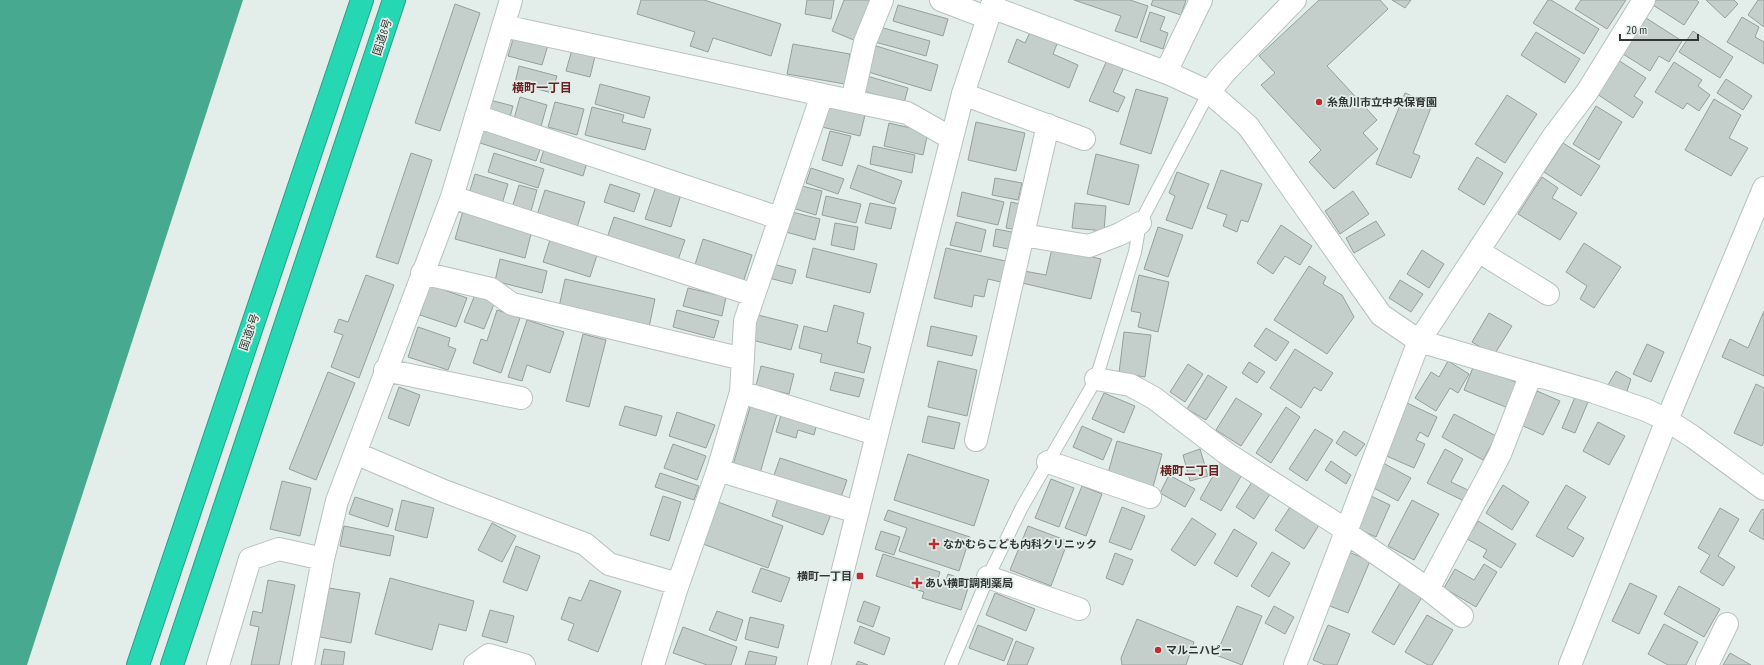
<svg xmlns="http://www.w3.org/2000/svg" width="1764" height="665" viewBox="0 0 1764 665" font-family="'PT Sans Narrow','Noto Sans JP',sans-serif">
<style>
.water{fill:#48a991}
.building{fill:#c4cfcc;stroke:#95a09c}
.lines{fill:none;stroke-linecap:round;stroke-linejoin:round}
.lane-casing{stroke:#b7c2be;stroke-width:14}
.street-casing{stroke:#b7c2be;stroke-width:24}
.secondary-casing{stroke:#b7c2be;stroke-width:24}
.highway-casing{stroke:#2a9f87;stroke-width:24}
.lane{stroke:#fff;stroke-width:12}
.street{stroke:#fff;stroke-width:22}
.secondary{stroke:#fff;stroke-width:22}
.highway{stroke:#26d7b3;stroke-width:22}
.poi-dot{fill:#be2f34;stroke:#e3eeea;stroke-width:1.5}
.labels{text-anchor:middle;stroke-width:3.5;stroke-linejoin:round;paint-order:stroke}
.street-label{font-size:11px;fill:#323735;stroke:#e3eeea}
.poi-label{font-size:11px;font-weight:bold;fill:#323735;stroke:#e3eeea;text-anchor:start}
.neighbourhood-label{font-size:12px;font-weight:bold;fill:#672221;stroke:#e3eeea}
</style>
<rect width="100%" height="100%" fill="#e3eeea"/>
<!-- water -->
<path class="water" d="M0,0H243L27,665H0Z"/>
<!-- building -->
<path class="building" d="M641,0H704L781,24L771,56L713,38L708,52L690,46L695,32L637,14Z
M807,0H834L831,19L805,14Z
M844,0H873L856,41L832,31Z
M1074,0H1130L1148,6L1137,38L1115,31L1121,16Z
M1153,0H1186L1181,15L1151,5Z
M1319,0H1380L1388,9L1327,66L1377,120L1363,133L1378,149L1334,189L1309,162L1321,150L1261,85L1275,73L1259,56Z
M1392,0H1411L1405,8Z
M1548,0H1551L1599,29L1584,54L1533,23Z
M1581,0H1626L1607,29L1575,9Z
M1656,0H1696L1699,2L1684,25L1653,5Z
M1706,0H1734L1738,4L1725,18Z
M1758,0H1764V27L1748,15Z
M455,4L480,13L440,131L415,123Z
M898,5L948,19L943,36L893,21Z
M1150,12L1165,17L1160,30L1168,33L1163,49L1140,41Z
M1742,17L1759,27L1755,37L1764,42V64L1727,42Z
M1646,18L1682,41L1669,62L1659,56L1650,71L1623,54Z
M880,27L930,41L926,56L875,42Z
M1693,31L1733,57L1720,78L1679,52Z
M1030,32L1057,44L1053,54L1078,65L1069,88L1008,62L1017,39L1025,43Z
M1536,32L1580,59L1565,83L1521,55Z
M514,36L548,45L542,65L508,56Z
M793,44L850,54L845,84L787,74Z
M873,45L938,65L931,91L865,71Z
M573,46L596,52L590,77L566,71Z
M1107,60L1124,67L1113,92L1125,97L1118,112L1089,101Z
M1618,60L1646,78L1634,96L1643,102L1633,118L1597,94Z
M1674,62L1702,80L1698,86L1710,95L1699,111L1687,103L1683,109L1655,92Z
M519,66L557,76L552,93L515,83Z
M867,76L908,88L904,103L863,91Z
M1726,79L1752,96L1743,110L1717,93Z
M600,84L650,97L644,118L595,104Z
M1136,89L1168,98L1151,154L1120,144Z
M1405,93L1432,105L1413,153L1420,156L1411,178L1376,164Z
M1507,95L1537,114L1505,163L1475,144Z
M520,97L547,105L541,126L514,119Z
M1714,99L1741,115L1729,138L1748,148L1731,176L1685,150Z
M490,100L513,106L510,117L487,111Z
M555,102L584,109L577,135L548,127Z
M827,106L865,115L860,136L822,127Z
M1596,106L1622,122L1599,160L1573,144Z
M592,107L624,115L622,122L651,129L645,150L585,135Z
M483,122L543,141L536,161L477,142Z
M976,122L1025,133L1016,171L968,160Z
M889,123L928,132L923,155L884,146Z
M830,131L851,136L842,166L822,160Z
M546,143L589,156L583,176L540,162Z
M1563,143L1600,166L1581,196L1544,172Z
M873,146L915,155L912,173L870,164Z
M411,153L432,160L398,264L376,257Z
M494,153L544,169L538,188L488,172Z
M1096,154L1139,165L1129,205L1087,194Z
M1477,157L1503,173L1484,205L1458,189Z
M858,165L902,181L894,204L850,188Z
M811,168L844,179L838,194L806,183Z
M1221,170L1262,184L1248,222L1241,220L1237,232L1223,226L1227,215L1207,208Z
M1177,172L1209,184L1192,229L1166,220L1175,196L1169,193Z
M475,174L508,184L502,204L469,194Z
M1542,177L1558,188L1552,198L1577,213L1560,240L1518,214Z
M995,178L1022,183L1018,200L992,195Z
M657,183L682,191L671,227L645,219Z
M610,184L640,194L634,212L604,202Z
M519,185L537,190L531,211L513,205Z
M798,185L822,191L816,215L792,208Z
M545,190L585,202L577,227L537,215Z
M1353,191L1369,214L1340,234L1325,211Z
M962,192L1004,202L998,225L957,216Z
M826,196L861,204L856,223L822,215Z
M1011,202L1024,205L1019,230L1006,228Z
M870,203L896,208L891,229L865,223Z
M1075,203L1106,206L1104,231L1072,228Z
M463,211L532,230L525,258L455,239Z
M792,212L820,219L815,240L786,232Z
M614,217L685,240L678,260L607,238Z
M1376,221L1385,235L1354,253L1346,238Z
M956,222L986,230L981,252L950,245Z
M835,223L858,227L854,250L831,245Z
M1281,225L1312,246L1300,265L1285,256L1273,274L1257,263Z
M1158,227L1183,235L1168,277L1144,269Z
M996,229L1017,233L1013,250L993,246Z
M703,239L752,255L743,283L694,268Z
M550,240L597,255L590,277L543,262Z
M1584,243L1621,267L1594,308L1580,299L1587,286L1566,272Z
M813,248L877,264L870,293L806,277Z
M946,248L1010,262L1005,283L988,279L984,297L974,295L972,307L934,298Z
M1052,248L1101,259L1091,299L1022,283L1024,271L1046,275Z
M1422,250L1444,264L1429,288L1407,274Z
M500,259L547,271L542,293L495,281Z
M769,263L796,270L792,284L765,277Z
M1309,266L1326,277L1323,284L1342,295L1354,317L1327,354L1274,320Z
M366,275L394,285L359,378L331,367L343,335L334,332L339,319L348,322Z
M1139,275L1169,282L1158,332L1138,327L1141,313L1131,311Z
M565,279L655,299L649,327L559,307Z
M1400,280L1423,294L1411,312L1389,298Z
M430,285L467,298L456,327L420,315Z
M688,288L726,297L722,316L683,306Z
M476,292L496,299L484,329L464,322Z
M834,305L864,313L857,343L871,347L864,373L820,362L822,354L799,348L804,326L827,332Z
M497,310L520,318L501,373L473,363L481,339L487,341Z
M677,310L719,321L714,338L673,327Z
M1764,311V376L1722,357L1730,339L1748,348Z
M1489,313L1512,326L1494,355L1472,342Z
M758,315L798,325L791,350L752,340Z
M527,320L564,332L550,373L527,365L522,381L508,377Z
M931,326L977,336L972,356L927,346Z
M418,327L450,338L448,346L456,349L448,370L408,357Z
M1266,328L1289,342L1276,361L1254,346Z
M1124,332L1151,335L1145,377L1119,373Z
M583,334L606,340L589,407L566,401Z
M1647,344L1664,352L1651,382L1633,374Z
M1295,349L1333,373L1321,391L1314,387L1301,408L1270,388Z
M938,361L977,370L967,416L928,407Z
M1448,361L1469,374L1458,393L1450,388L1436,411L1415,398L1431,372L1439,377Z
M1249,362L1265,372L1257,383L1242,373Z
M1188,364L1203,374L1185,402L1170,392Z
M1474,365L1518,383L1508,408L1464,390Z
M761,366L794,374L789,394L756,386Z
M1616,371L1631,379L1626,394L1608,385Z
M328,372L355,383L316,480L289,469Z
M835,372L864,379L859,397L830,390Z
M1208,375L1227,387L1206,420L1187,409Z
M1756,384L1764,388V442L1762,446L1734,433Z
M399,387L420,395L409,426L388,418Z
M1537,391L1560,401L1543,435L1521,425Z
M1104,393L1135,406L1124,433L1092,419Z
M1575,397L1588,402L1575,433L1562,428Z
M1236,398L1262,414L1241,446L1216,430Z
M1407,403L1437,417L1428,437L1420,432L1416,440L1425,444L1414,468L1382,454Z
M751,404L778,411L760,473L733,465Z
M625,406L662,416L656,436L619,425Z
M1286,407L1300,417L1271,463L1256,453Z
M677,412L715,425L706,448L669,436Z
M782,412L817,423L814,435L798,430L796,438L776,432Z
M1454,414L1496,436L1483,460L1442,437Z
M928,416L960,423L954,449L922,442Z
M1598,422L1625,436L1609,465L1583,451Z
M1082,426L1112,439L1103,460L1073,447Z
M1315,429L1333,440L1307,481L1289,469Z
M1344,431L1365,444L1356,456L1336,443Z
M1117,441L1162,454L1153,487L1108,473Z
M673,444L706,456L697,480L664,468Z
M1200,449L1208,476L1190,481L1183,455Z
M1445,449L1463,459L1451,482L1468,490L1464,501L1427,483Z
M908,454L989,480L974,526L894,500Z
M780,458L847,480L840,500L773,478Z
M1222,460L1243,473L1221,511L1200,499Z
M1331,461L1351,475L1346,484L1325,470Z
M1383,463L1411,478L1398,501L1370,486Z
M660,473L699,486L694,500L655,487Z
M1169,475L1195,489L1185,507L1160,493Z
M1051,479L1074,488L1059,527L1035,518Z
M282,481L311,488L300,536L270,529Z
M1252,482L1270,494L1254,519L1236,507Z
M1503,485L1529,502L1512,530L1486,513Z
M1566,485L1586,497L1567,528L1584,538L1573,557L1536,536Z
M1082,486L1102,494L1086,536L1065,528Z
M779,495L831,514L823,535L772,516Z
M663,496L681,502L669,541L650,535Z
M1371,496L1390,505L1376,537L1356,528Z
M355,497L393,509L388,527L349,514Z
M402,500L434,508L427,538L395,530Z
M1412,500L1439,514L1414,560L1388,546Z
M718,502L783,526L768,568L703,544Z
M1292,504L1321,522L1304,549L1275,530Z
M1122,507L1145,516L1131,550L1109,542Z
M1720,508L1739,519L1718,556L1735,567L1723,586L1700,572L1710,555L1698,548Z
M1762,509L1764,510V540L1749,531Z
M888,510L970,537L959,571L899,551L907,528L884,520Z
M1192,518L1216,534L1195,566L1171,550Z
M1478,521L1516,544L1501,568L1483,557L1487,550L1467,539Z
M492,523L516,536L502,562L478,550Z
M344,526L394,536L390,556L340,546Z
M1028,526L1068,541L1051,586L1010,570Z
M1234,529L1257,543L1237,577L1214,563Z
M881,531L900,537L894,555L875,549Z
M516,546L540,556L527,591L503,582Z
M1344,550L1370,561L1348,613L1322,603Z
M1272,552L1290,563L1269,597L1251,586Z
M1115,553L1133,560L1123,585L1106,578Z
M883,554L940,572L936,584L944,587L948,574L970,582L961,610L922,598L924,592L876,576Z
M1484,564L1497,572L1476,607L1444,588L1455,569L1474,580Z
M761,568L790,578L781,602L752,592Z
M390,578L474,601L466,631L439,624L432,650L375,634Z
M268,580L295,585L279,665H251L259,627L250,625L253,611L262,613Z
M590,580L621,591L598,652L568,640L574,624L561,619L569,597L581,601Z
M1400,583L1422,597L1394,645L1372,632Z
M1630,583L1657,596L1639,634L1612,621Z
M1679,586L1720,609L1704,637L1664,614Z
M329,588L360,593L351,643L320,637Z
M995,593L1035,609L1026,631L986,615Z
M864,601L880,607L873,627L857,621Z
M1237,606L1262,616L1242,665L1216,655Z
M1274,606L1294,617L1285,634L1265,623Z
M490,610L514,616L507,643L482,636Z
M717,611L743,620L736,641L709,630Z
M1427,615L1453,630L1432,665H1428L1405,652Z
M750,617L784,625L778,648L745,639Z
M1137,619L1194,642L1186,665H1122L1121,658Z
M1664,624L1698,642L1686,665H1668L1648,654Z
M978,625L1013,639L1004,661L969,648Z
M1328,625L1350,634L1337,665H1325L1313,660Z
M860,626L890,638L884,655L854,643Z
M683,627L737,647L731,665H707L673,653Z
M1016,641L1034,648L1027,665H1007Z
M324,649L345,652L343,665H321Z
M749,651L777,657L775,665H745Z
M1730,653L1751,665H1723Z
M858,661L868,665H856Z"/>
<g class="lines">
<!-- lane casing -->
<g class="lane-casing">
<path id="lane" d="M951,665L988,577L1022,507L1096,379L1135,252L1140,223L1209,92"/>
</g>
<!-- street casing -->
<g class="street-casing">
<path id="street" d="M941,0L988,18
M991,7L1170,74L1209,92L1248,126L1381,315L1419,341L1594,392L1646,410L1667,420L1693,437L1764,489
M503,26L907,113L951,138
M1166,72L1201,0
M1209,92L1226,71L1295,0
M963,94L1084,139
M852,101L865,42L882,0
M476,116L779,218
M452,197L754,295
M1023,235L1089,246L1120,234L1140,223
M1478,251L1548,294
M422,273L491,289L512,304L743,359
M385,370L521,398
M1096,379L1130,385L1154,398L1226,453L1346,530
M741,392L876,434
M976,440L1048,125
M355,453L444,491L585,544L609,564L678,584
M1048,462L1150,497
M718,470L857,512
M1345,532L1428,589L1462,616
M988,577L1079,609
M1428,589L1500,454L1531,374
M218,665L250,559L279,549L323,559
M303,665L323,559L337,501L452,197L511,0
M475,665L489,655L524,665
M653,665L676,590L718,470L741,392L745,321L822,95
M1295,665L1419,341L1553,137L1587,92L1644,0
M1707,665L1727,624"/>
</g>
<!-- secondary casing -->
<g class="secondary-casing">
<path id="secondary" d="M819,665L963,94L994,0
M1570,665L1667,420L1764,188"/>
</g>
<!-- highway casing -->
<g class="highway-casing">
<path id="highway" d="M138,665L362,0
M172,665L394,0"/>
</g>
<!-- lane -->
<use href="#lane" class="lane"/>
<!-- street -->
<use href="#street" class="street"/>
<!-- secondary -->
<use href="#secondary" class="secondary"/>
<!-- highway -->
<use href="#highway" class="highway"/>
</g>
<!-- markers -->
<g class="poi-dot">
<circle cx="1319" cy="102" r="4"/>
<path d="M932 538h4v4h4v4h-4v4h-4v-4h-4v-4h4z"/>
<rect x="856" y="572" width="8" height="8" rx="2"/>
<path d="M915 577h4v4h4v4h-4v4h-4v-4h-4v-4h4z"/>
<circle cx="1158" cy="650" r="4"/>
</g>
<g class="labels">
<!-- street labels -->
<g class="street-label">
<text transform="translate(382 37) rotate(-72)" y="4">国道8号</text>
<text transform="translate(249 332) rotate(-71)" y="4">国道8号</text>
</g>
<!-- poi labels -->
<g class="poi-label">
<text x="1327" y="106">糸魚川市立中央保育園</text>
<text x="943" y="548">なかむらこども内科クリニック</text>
<text x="852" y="580" text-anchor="end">横町一丁目</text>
<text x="925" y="587">あい横町調剤薬局</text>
<text x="1166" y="654">マルニハピー</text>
</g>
<!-- neighbourhood labels -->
<g class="neighbourhood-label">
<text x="542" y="92">横町一丁目</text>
<text x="1190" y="475">横町二丁目</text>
</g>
</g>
<!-- scale -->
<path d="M1620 34v6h78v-6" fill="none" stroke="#323735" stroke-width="2"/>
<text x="1626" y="34" font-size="12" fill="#323735" stroke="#e3eeea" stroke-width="3" paint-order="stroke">20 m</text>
</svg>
